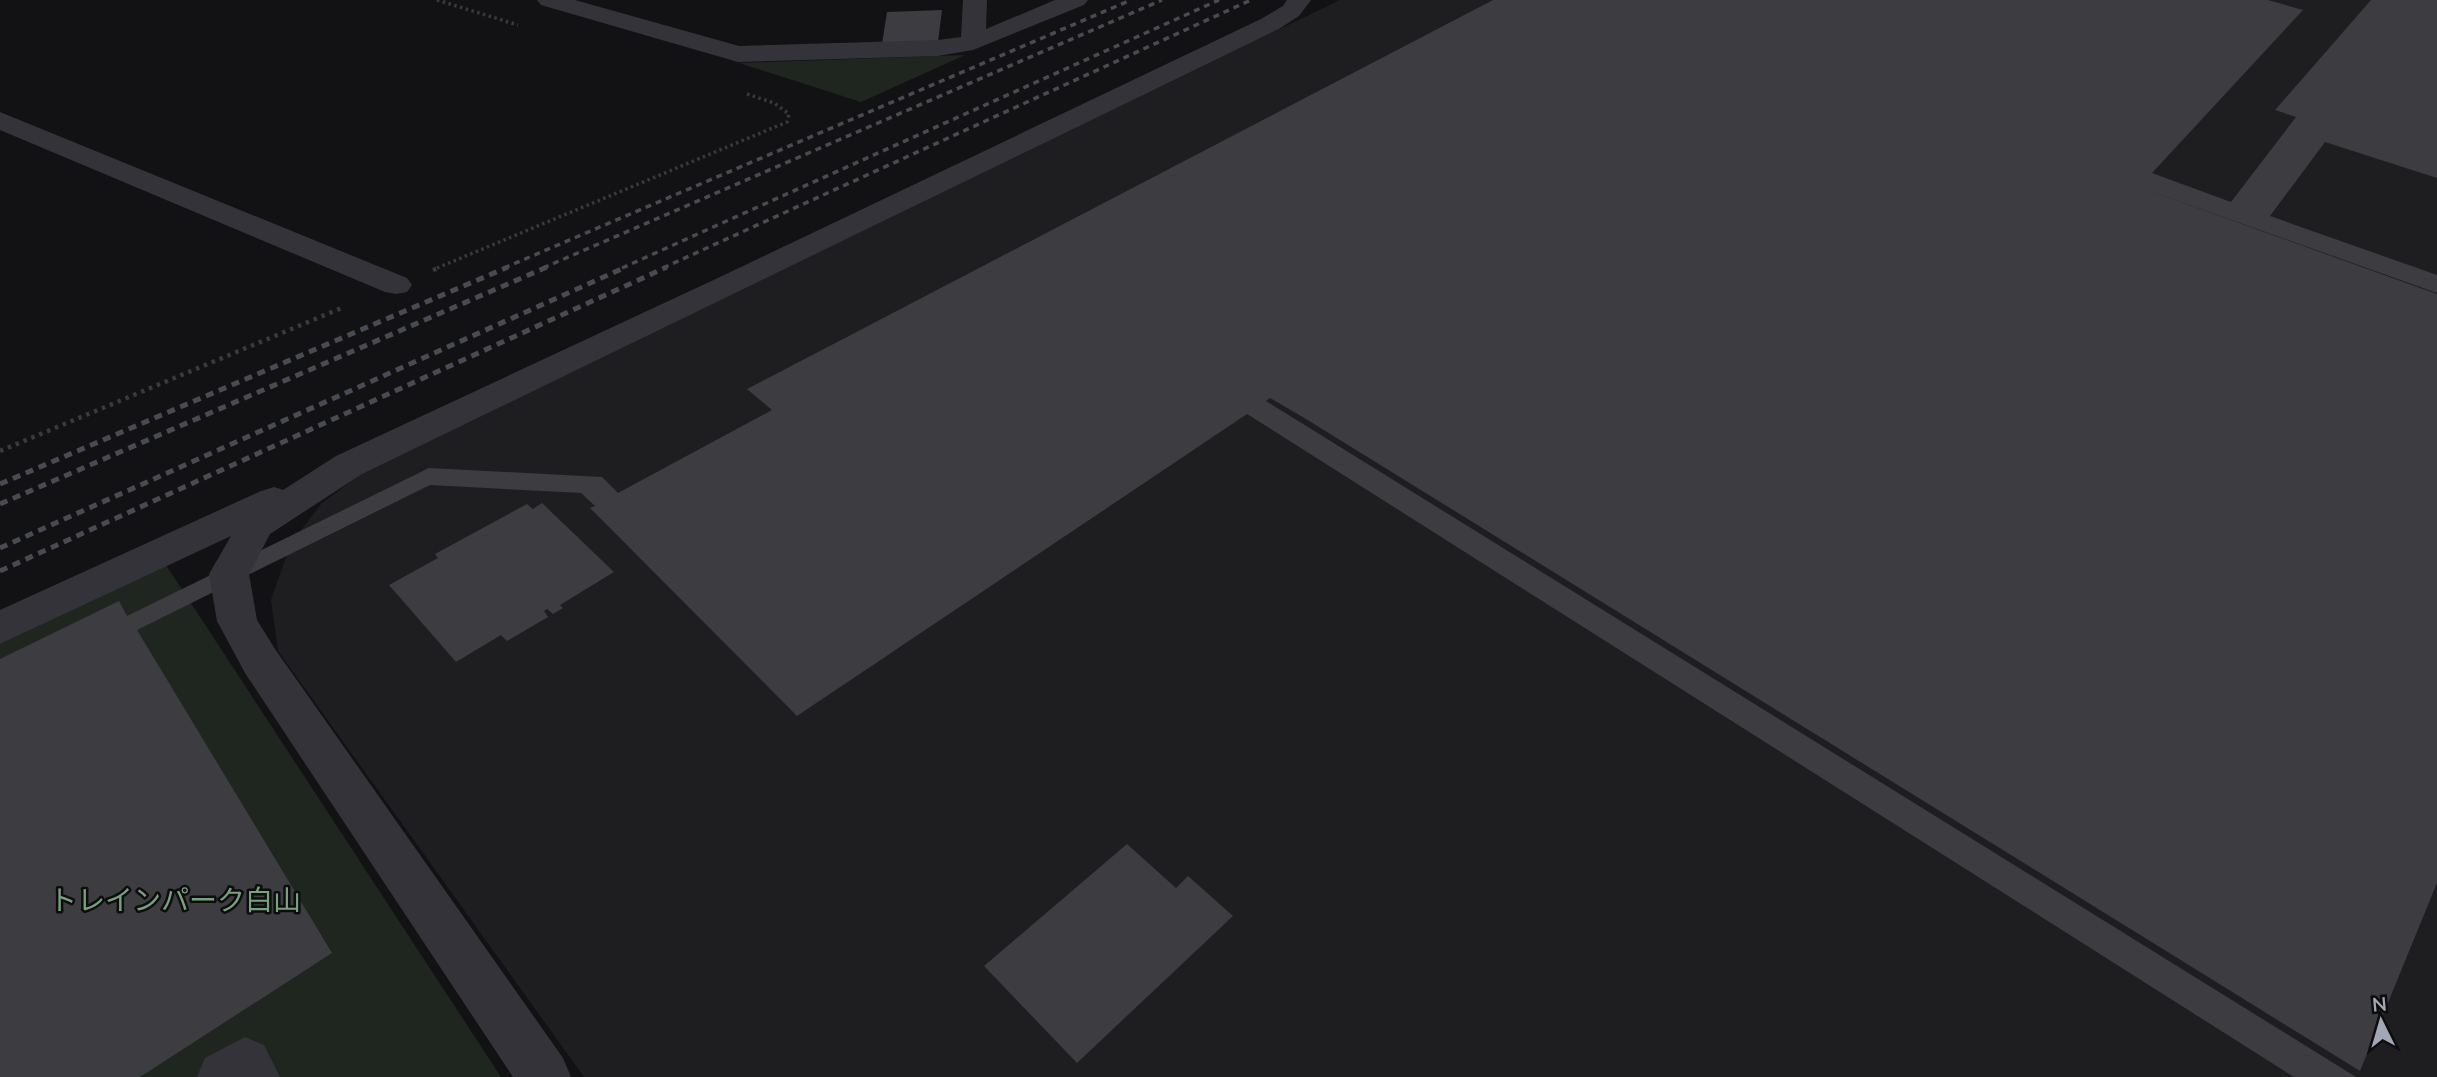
<svg xmlns="http://www.w3.org/2000/svg" width="2437" height="1077" viewBox="0 0 2437 1077" font-family="Lato,'Noto Sans JP',sans-serif">
<style>
.built{fill:#1e1e21}
.green{fill:#1e261f}
.building{fill:#3c3c41}
.lines{fill:none;stroke-linecap:round;stroke-linejoin:round}
.path-far1{stroke:#393a40;stroke-width:3.5;stroke-dasharray:2.5 3.5;stroke-linecap:butt}
.path{stroke:#393a40;stroke-width:4.5;stroke-dasharray:3.5 5;stroke-linecap:butt}
.minor{fill:#333339;fill-rule:evenodd}
.rail-far1{stroke:#494b52;stroke-width:3.5;stroke-dasharray:6 5;stroke-linecap:butt}
.rail{stroke:#494b52;stroke-width:5;stroke-dasharray:8 6;stroke-linecap:butt}
.labels{text-anchor:middle;stroke-width:5;stroke-linejoin:round;paint-order:stroke}
.near-park-label{font-size:28px;fill:#78a17e;stroke:#0d0d0e}
</style>
<rect width="100%" height="100%" fill="#121214"/>
<!-- built -->
<path class="built" d="M1340,0H2437V1077H584L278,651L271,600L291,543L322,503L365,471Z"/>
<!-- green -->
<path class="green" d="M965,55L861,102L739,63Z
M166,565L501,1077H0V644Z"/>
<!-- building -->
<path class="building" d="M1493,0H2268L2303,10L2152,173L2231,202L2296,117L2275,110L2371,0H2437V178L2325,142L2270,216L2437,275V293L2139,187L2437,294V883L2360,1071L1306,419L1270,398L1266,401L2356,1077H2294L1247,414L797,716L590,508L595,506L581,493L430,485L137,630L332,953L140,1077H0V659L119,601L127,616L429,468L602,477L618,493L772,410L747,389Z
M942,10L938,42L882,44L887,12Z
M542,503L614,572L560,605L563,608L553,614L547,609L544,611L548,617L507,641L501,635L456,662L389,585L438,558L435,554L527,504L533,509Z
M1127,844L1176,888L1188,876L1233,916L1077,1063L984,966Z"/>
<g class="lines">
<!-- path-far1 -->
<path class="path-far1" d="M437,0L518,25
M437,268L787,122L789,114L774,103L744,93"/>
<!-- path -->
<path class="path" d="M433,270L441,267
M0,451L344,307"/>
<!-- minor -->
<path class="minor" d="M537,0H575L739,46L938,40L961,37L963,0H987L986,29L1055,0H1088L1084,5L973,50L938,56L738,62L541,5Z
M1287,0H1311L1299,16L1279,29L362,474L270,534L249,574L257,620L275,649L563,1058L571,1077H513L245,673L217,621L209,574L231,536L0,644V610L261,491L274,487L283,490L336,456L720,277L1261,19L1283,6Z
M0,112L407,278L412,285L407,292L396,294L385,292L0,130Z
M245,1037L264,1045L280,1077H197L205,1058Z"/>
<!-- rail-far1 -->
<path class="rail-far1" d="M504,268L1131,0
M543,268L1162,0
M622,268L1219,0
M663,268L1251,0"/>
<!-- rail -->
<path class="rail" d="M0,484L508,267
M0,504L547,267
M0,548L626,267
M0,571L667,267"/>
</g>
<g class="labels">
<!-- near-park labels -->
<g class="near-park-label">
<text x="175" y="910">トレインパーク白山</text>
</g>
</g>
<!-- north arrow -->
<g transform="translate(2381 1021) rotate(355)" stroke="#0d0d0e" stroke-width="5" paint-order="stroke">
<path d="M0-5L12 26L0 18L-12 26Z" fill="#a2a7b5"/>
<text y="-10" font-size="19" font-weight="bold" text-anchor="middle" fill="#a2a7b5">N</text>
</g>
</svg>
